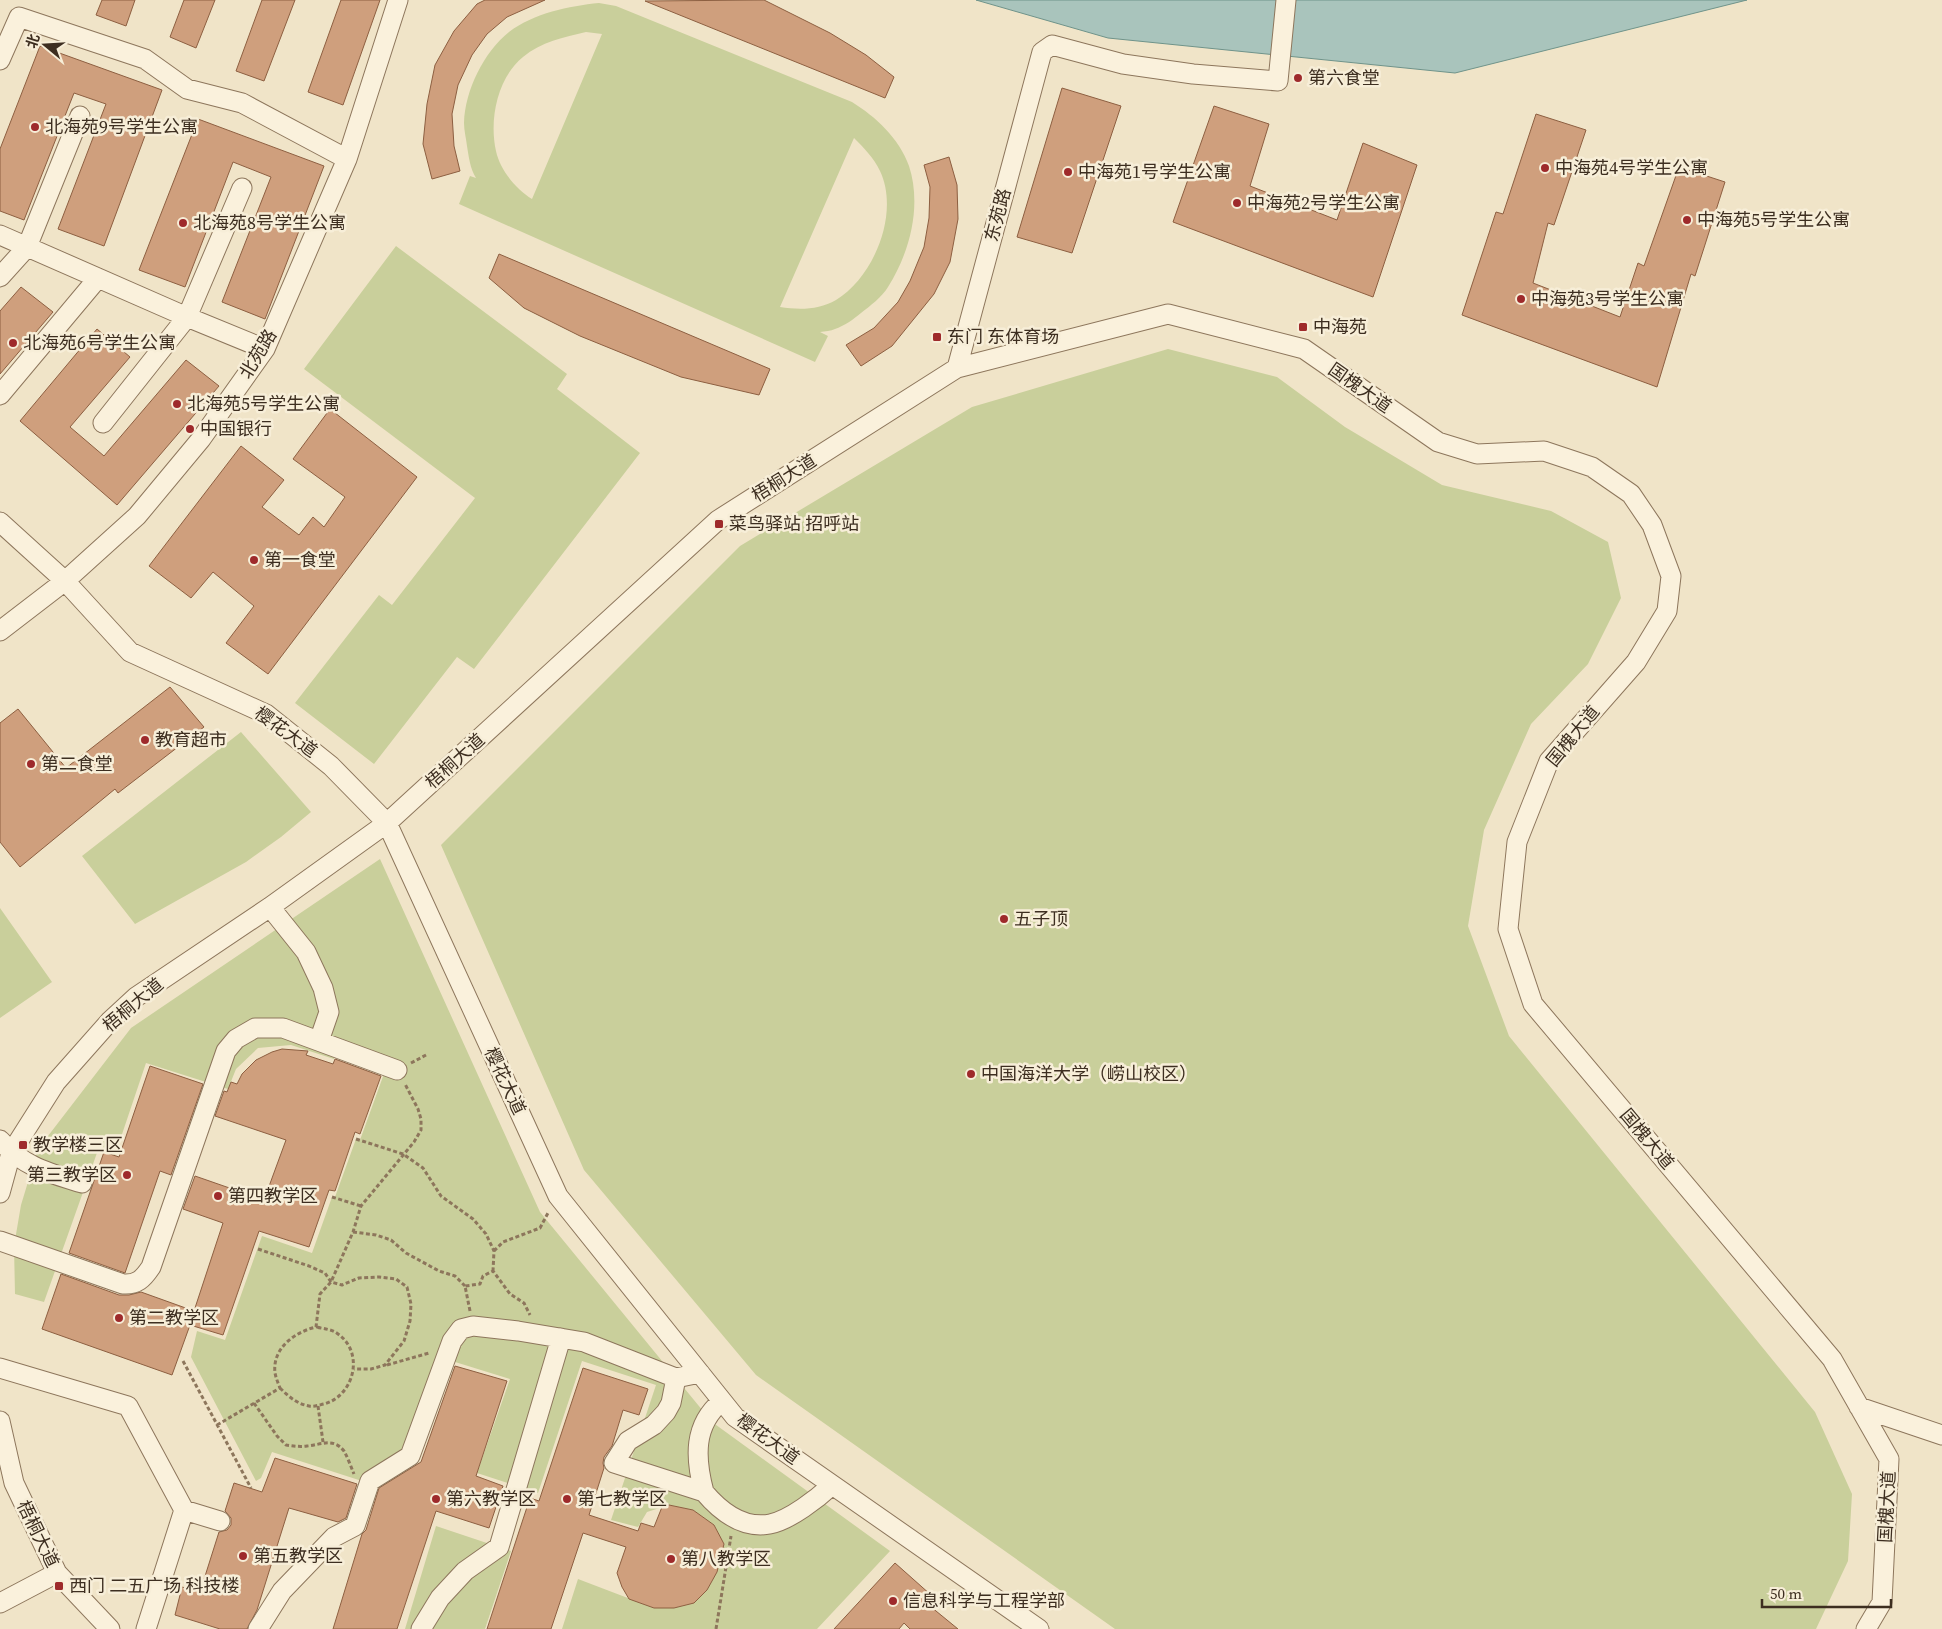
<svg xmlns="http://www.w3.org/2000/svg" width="1942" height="1629" viewBox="0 0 1942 1629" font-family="'Source Serif 4','Noto Sans SC',serif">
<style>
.green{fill:#c9cf9b;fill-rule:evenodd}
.water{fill:#a9c4bc;stroke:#6f938a}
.building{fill:#cf9f7d;stroke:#8d5f41}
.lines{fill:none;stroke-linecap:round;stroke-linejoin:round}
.minor-casing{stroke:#8d765c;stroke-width:21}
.path{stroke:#8d765c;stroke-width:3;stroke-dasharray:4 2.5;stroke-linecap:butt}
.minor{stroke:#faf1dc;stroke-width:19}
.poi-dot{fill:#9e2a2b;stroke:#f7eed8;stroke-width:2}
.labels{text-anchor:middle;stroke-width:5;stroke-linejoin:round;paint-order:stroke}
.poi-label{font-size:18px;fill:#3d2e20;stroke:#f7eed8;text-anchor:start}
.street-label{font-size:18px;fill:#3d2e20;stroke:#f7eed8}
</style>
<rect width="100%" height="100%" fill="#f0e4c8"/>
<!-- green -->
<path class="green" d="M599,3L616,6L852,102C876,117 899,138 909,166C922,206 910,252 888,287C882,297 870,306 861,313C854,319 844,326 835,329C831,331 825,331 820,332L828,336L815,362L459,204L470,176L476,178C470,168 469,158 467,146C466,138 464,130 464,123C465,90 484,52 509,32C534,13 569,6 599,3ZM586,32L602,34L532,199C516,189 500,170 496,151C489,120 497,78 523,57C541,42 564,37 586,32ZM854,138C864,148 874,158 880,171C900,213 874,277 836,300C819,310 799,310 780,307Z
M396,246L567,374L557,389L640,453L474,669L457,657L374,764L295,703L379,595L392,605L475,498L304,369Z
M1168,349L1277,377L1345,427L1442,485L1551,511L1608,542L1621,598L1588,664L1531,724L1484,830L1468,926L1509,1036L1815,1412L1852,1494L1848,1561L1816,1629H1115L756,1375L584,1170L441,845L740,546L972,407Z
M241,732L311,812L281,837L246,862L135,924L82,856Z
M380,859L540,1212L712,1422L890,1551L817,1629H562L578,1579L654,1608H674L694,1603L707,1590L717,1572L724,1544L714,1525L693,1510L669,1505L647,1512L638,1527L611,1520L656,1385L582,1361L538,1493L477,1473L510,1379L439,1357L406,1449L365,1482L272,1452L261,1478L256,1481L191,1357L197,1331L225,1340L262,1236L312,1253L332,1197H335L356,1139L360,1140L385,1071L335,1055L334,1059L291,1045L258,1048L236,1069L228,1089L146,1063L115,1155L98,1150L44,1302L15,1294L14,1246L21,1205L38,1149L131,1028Z
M0,908L52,982L0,1018Z
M436,1526L511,1551L485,1629H405Z"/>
<!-- water -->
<path class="water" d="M976,0H1747L1455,73L1108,38Z"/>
<!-- building -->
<path class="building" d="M102,0H135L126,26L96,15Z
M184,0H215L196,48L170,37Z
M262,0H295L264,81L236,71Z
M341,0H380L343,105L308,92Z
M485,0H545L507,17L487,34L472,55L458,85L452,114L454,146L460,171L432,179L423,144L427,104L435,65L454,31L477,4Z
M764,0L830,33L866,55L894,77L885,98L645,1Z
M40,46L162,90L104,246L58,229L106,104L74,93L24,220L0,211V149Z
M1062,88L1121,106L1072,253L1017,237Z
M1214,106L1269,124L1250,186L1337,220L1363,143L1417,165L1373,297L1173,222Z
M1536,114L1586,130L1554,225L1548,223L1533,283L1620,317L1638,263L1644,266L1679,167L1725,182L1695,276L1691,274L1657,387L1462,315L1496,212L1503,214Z
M198,119L324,166L265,319L222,302L271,177L233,162L185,287L139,270Z
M949,157L957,185L958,219L950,262L934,294L892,346L861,366L846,345L874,328L898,302L910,281L924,247L929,218L930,187L924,165Z
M499,254L770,369L759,395L681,377L580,336L524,308L489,278Z
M21,287L53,312L0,374V311Z
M97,329L130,357L70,427L104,456L186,360L219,386L117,505L20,421Z
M330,409L417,477L268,674L226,643L254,606L213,572L191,598L149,566L241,446L284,480L262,507L299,535L313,517L324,527L345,497L293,459Z
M170,687L204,727L118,793L115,789L20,867L0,842V723L18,709L66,768Z
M282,1049L308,1051L306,1055L333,1064L335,1059L381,1076L360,1134L355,1132L335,1191L329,1190L309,1247L259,1231L223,1335L190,1325L172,1375L42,1329L61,1274L119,1295H129L141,1292L194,1311L223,1223L183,1209L195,1176L264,1200L286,1140L215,1116L224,1091L227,1092L231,1082L237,1084L242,1074L256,1060L272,1052Z
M150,1066L203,1084L171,1175L160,1171L125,1273L69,1253L104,1152L119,1157Z
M455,1366L507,1381L476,1476L503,1486L489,1528L436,1511L397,1629H333L362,1534L366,1530L379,1488L421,1462Z
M583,1368L648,1389L639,1415L623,1410L612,1446L604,1457L603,1463L604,1468L589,1515L638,1531L641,1523L654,1527L662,1507L669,1505L693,1510L714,1525L724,1544L717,1572L707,1590L694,1603L674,1608H654L629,1599L622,1587L617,1573L626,1547L583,1533L551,1629H487L530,1498L539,1501Z
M275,1458L357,1484L346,1518L338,1522L289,1508L257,1610L247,1629H220L175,1615L182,1587L200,1592L219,1532L227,1530L231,1525V1518L225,1511L234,1483L262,1492Z
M895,1563L931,1595L925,1602L958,1629H910L904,1623L899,1629H834Z"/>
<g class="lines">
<!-- minor casing -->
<g class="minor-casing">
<path id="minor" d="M0,60L19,17L145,59L187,89L242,103L347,159
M0,235L187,317L265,349
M0,277L27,247L80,116
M957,368L1042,52L1052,45L1123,64L1193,74L1278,81L1286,0
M0,395L98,278
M103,423L187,317L242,188
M0,522L65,581L130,652L266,714L331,766L387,823L558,1196L735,1417L1039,1629
M0,631L65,581L137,516L201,439L265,349L347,159L398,0
M270,907L306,952L323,988L329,1012L319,1041
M0,1140C23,1167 50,1173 82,1183
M0,1193L11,1153L56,1082L110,1021L136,997L270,907L387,823L718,520L957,368L1168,314L1304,349L1438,442L1477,454L1544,451L1592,467L1631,494L1652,525L1671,576L1667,611L1636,662L1549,761L1517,842L1508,929L1533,1004L1832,1359L1889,1459L1882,1602L1866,1629
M0,1241L123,1284C137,1285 143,1279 151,1267L226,1051L236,1039L255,1028H283L397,1070
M0,1368L128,1406L184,1510
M676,1378L671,1403L666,1412L654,1425L628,1441L614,1463L704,1492C695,1458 693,1425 722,1401
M1859,1407L1942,1435
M0,1421L14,1483L57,1573L110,1629
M704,1492C720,1511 743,1529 770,1524C790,1520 818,1498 832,1485
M0,1603L57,1573
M146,1629L184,1510L220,1521
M258,1629L282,1591L334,1537L355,1526L370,1481L410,1456L452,1341L461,1329L473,1326L518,1331L584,1342L676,1378L700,1373
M421,1629L440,1598L465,1571L499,1547L561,1338"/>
</g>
<!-- path -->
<path class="path" d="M411,1063L428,1054
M356,1139L403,1154L423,1168L441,1196L473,1219L486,1234L494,1251L493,1271
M332,1197L361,1206
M353,1232L376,1235L391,1240L406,1253L439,1271L455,1276L465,1286
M258,1249L309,1266L325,1273L331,1282L342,1285L359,1278L379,1277L396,1279L407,1287L411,1304L410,1321L404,1341L385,1365L371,1369H354
M494,1251L503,1242L540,1228L549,1211
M470,1311L465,1286L480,1284L483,1276L493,1271L510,1294L524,1303L530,1315
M183,1361L251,1488
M387,1365L429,1353
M280,1388C288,1396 297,1404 309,1406C314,1407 319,1405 324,1404C354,1396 365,1353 338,1334C332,1329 324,1329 316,1327
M254,1403L277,1436L286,1445C293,1446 300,1447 307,1446C321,1445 333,1437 344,1451C348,1458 351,1467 354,1474
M318,1406L323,1442
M217,1425L280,1388C278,1383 276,1378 275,1373C272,1348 295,1332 316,1327L320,1294L331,1282L353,1232L361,1206L414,1142L421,1130V1119L418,1109L405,1084
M716,1629L731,1536"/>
<!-- minor -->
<use href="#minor" class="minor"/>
</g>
<!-- markers -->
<g class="poi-dot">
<circle cx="1298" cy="78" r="5"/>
<circle cx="35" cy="127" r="5"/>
<circle cx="1545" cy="168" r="5"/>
<circle cx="1068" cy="172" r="5"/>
<circle cx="1237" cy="203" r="5"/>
<circle cx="1687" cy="220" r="5"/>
<circle cx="183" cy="223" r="5"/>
<circle cx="1521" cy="299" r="5"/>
<rect x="1298" y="322" width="10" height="10" rx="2.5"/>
<rect x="932" y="332" width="10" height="10" rx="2.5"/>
<circle cx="13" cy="343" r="5"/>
<circle cx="177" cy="404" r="5"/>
<circle cx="190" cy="429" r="5"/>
<rect x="714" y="519" width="10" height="10" rx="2.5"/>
<circle cx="254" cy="560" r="5"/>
<circle cx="145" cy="740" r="5"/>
<circle cx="31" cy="764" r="5"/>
<circle cx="1004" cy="919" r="5"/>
<circle cx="971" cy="1074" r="5"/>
<rect x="18" y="1140" width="10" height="10" rx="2.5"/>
<circle cx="127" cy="1175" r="5"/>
<circle cx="218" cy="1196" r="5"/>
<circle cx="119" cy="1318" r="5"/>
<circle cx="436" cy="1499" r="5"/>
<circle cx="567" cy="1499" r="5"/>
<circle cx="243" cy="1556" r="5"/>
<circle cx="671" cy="1559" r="5"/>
<rect x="54" y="1581" width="10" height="10" rx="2.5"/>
<circle cx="893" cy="1601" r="5"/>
</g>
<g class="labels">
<!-- poi labels -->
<g class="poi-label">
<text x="1308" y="84">第六食堂</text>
<text x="45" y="133">北海苑9号学生公寓</text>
<text x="1555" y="174">中海苑4号学生公寓</text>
<text x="1078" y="178">中海苑1号学生公寓</text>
<text x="1247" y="209">中海苑2号学生公寓</text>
<text x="1697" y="226">中海苑5号学生公寓</text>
<text x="193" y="229">北海苑8号学生公寓</text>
<text x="1531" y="305">中海苑3号学生公寓</text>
<text x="1313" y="333">中海苑</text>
<text x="947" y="343">东门 东体育场</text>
<text x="23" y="349">北海苑6号学生公寓</text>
<text x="187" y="410">北海苑5号学生公寓</text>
<text x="200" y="435">中国银行</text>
<text x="729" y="530">菜鸟驿站 招呼站</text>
<text x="264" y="566">第一食堂</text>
<text x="155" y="746">教育超市</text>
<text x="41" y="770">第二食堂</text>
<text x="1014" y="925">五子顶</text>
<text x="981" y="1080">中国海洋大学（崂山校区）</text>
<text x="33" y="1151">教学楼三区</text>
<text x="117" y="1181" text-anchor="end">第三教学区</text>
<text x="228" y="1202">第四教学区</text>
<text x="129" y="1324">第二教学区</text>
<text x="446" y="1505">第六教学区</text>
<text x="577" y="1505">第七教学区</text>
<text x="253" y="1562">第五教学区</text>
<text x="681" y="1565">第八教学区</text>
<text x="69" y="1592">西门 二五广场 科技楼</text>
<text x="903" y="1607">信息科学与工程学部</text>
</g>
<!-- street labels -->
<g class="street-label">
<text transform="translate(998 215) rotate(-75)" y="6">东苑路</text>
<text transform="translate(258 354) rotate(-59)" y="6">北苑路</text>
<text transform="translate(1360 388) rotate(35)" y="6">国槐大道</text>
<text transform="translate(784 478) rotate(-32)" y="6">梧桐大道</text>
<text transform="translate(286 732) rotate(36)" y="6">樱花大道</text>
<text transform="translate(1573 736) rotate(-51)" y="6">国槐大道</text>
<text transform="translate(455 761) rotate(-42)" y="6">梧桐大道</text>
<text transform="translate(133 1005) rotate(-40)" y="6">梧桐大道</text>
<text transform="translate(505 1081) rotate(65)" y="6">樱花大道</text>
<text transform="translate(1647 1139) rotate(50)" y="6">国槐大道</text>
<text transform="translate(768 1439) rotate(36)" y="6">樱花大道</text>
<text transform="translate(1887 1507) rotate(-87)" y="6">国槐大道</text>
<text transform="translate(38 1534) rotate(64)" y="6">梧桐大道</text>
</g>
</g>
<!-- north arrow -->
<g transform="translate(45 45) rotate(288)" stroke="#f7eed8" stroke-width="4" paint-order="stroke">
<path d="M0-4L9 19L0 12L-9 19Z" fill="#3d2e20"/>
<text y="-8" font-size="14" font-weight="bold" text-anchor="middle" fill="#3d2e20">北</text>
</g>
<!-- scale -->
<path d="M1762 1599v8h129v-8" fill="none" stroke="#3d2e20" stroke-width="2.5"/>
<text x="1770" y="1599" font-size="15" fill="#3d2e20" stroke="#f7eed8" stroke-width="4" paint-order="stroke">50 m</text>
</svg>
